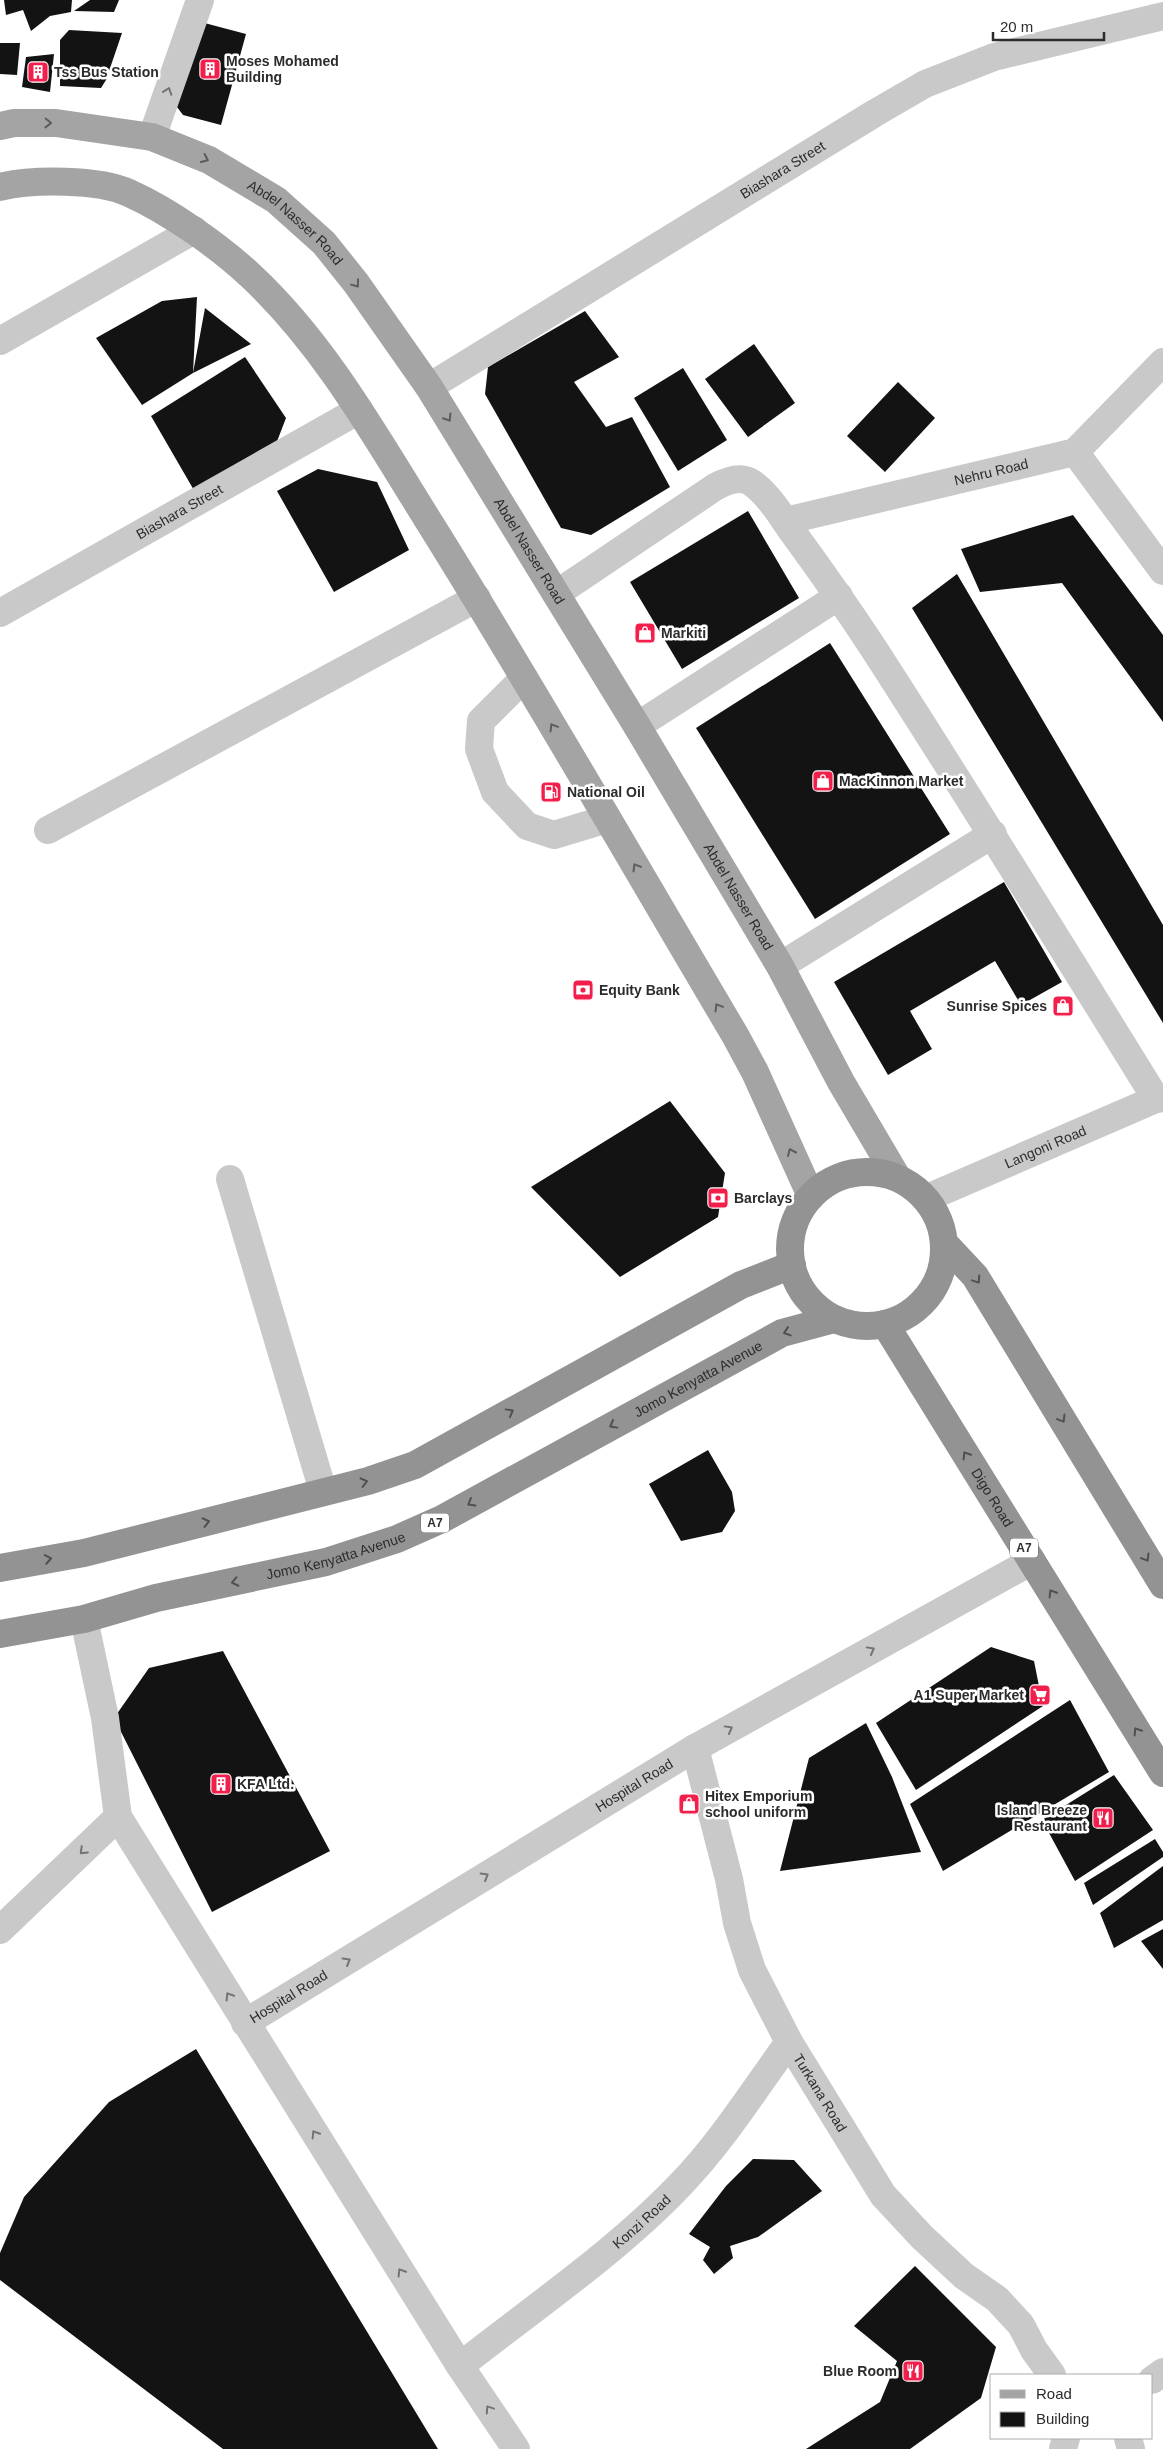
<svg xmlns="http://www.w3.org/2000/svg" width="1163" height="2449" viewBox="0 0 1163 2449" font-family="Arial,sans-serif">
<style>
.building{fill:#131313}
.lines{fill:none;stroke-linecap:round;stroke-linejoin:round}
.minor{stroke:#c9c9c9;stroke-width:28}
.major{stroke:#a4a4a4;stroke-width:28}
.highway{stroke:#939393;stroke-width:28}
.oneway{stroke:#737373}
.oneway2{stroke:#5c5c5c}
.oneway3{stroke:#505050}
.labels{text-anchor:middle;stroke-width:5;stroke-linejoin:round;paint-order:stroke}
.shield{fill:#fff;stroke:#6b6b6b;stroke-width:1}
.shield-label{font-size:12px;font-weight:bold;fill:#2c2c2c}
.poi-label{font-size:14px;font-weight:bold;fill:#2c2c2c;stroke:#fff;text-anchor:start}
.street-label{font-size:14px;fill:#2c2c2c;stroke:#fff}
</style>
<rect width="100%" height="100%" fill="#fff"/>
<!-- building -->
<path class="building" d="M4,0H72L71,12L50,16L31,31L23,10L6,15Z
M90,0H119L114,12L74,11Z
M197,21L246,34L221,125L183,115L174,103Z
M69,30L122,33L106,80L101,88L60,86V40Z
M0,43H20L17,75L0,74Z
M54,54L50,92L22,87L26,57Z
M197,297L193,373L142,405L96,338L162,301Z
M205,308L251,344L193,373Z
M585,311L619,357L574,382L606,427L632,417L670,487L591,535L561,528L485,394L488,367Z
M754,344L795,403L748,437L705,379Z
M245,357L286,418L276,444L195,492L151,416Z
M683,368L727,440L678,471L634,398Z
M898,382L935,418L885,472L847,436Z
M318,469L377,482L409,550L334,592L277,491Z
M748,511L799,598L682,669L630,582Z
M1073,515L1163,635V722L1062,583L980,592L961,549Z
M957,574L1163,925V1023L912,608Z
M830,643L950,834L815,919L696,728Z
M1004,882L1062,982L1021,1005L995,961L910,1011L932,1049L888,1075L834,982Z
M670,1101L725,1173L718,1217L620,1277L531,1187Z
M708,1450L732,1492L735,1511L722,1532L681,1541L649,1484Z
M991,1647L1034,1661L1043,1706L916,1790L876,1723Z
M223,1651L330,1851L212,1912L114,1718L149,1668Z
M1070,1700L1109,1772L943,1871L910,1804Z
M866,1723L892,1777L921,1852L780,1871L809,1758Z
M1114,1775L1153,1830L1075,1881L1042,1820Z
M1155,1839L1163,1852V1857L1093,1905L1084,1883Z
M1163,1866V1920L1114,1948L1100,1913Z
M1163,1929V1969L1141,1941Z
M196,2049L438,2449H223L0,2280V2253L24,2197L109,2102Z
M753,2159L794,2160L822,2191L758,2237L730,2246L733,2258L714,2274L703,2260L710,2247L689,2234L726,2186Z
M915,2266L996,2347L981,2398L910,2449H806L880,2402L897,2361L854,2326Z"/>
<g class="lines">
<!-- minor -->
<g class="minor">
<path d="M152,137L200,0"/>
<path d="M0,341L194,230"/>
<path id="s1" d="M429,387L875,113L925,84L994,57L1163,16"/>
<path d="M1075,452L1163,571"/>
<path id="s2" d="M785,521L1075,452L1163,362"/>
<path d="M556,594L715,487C726,481 741,475 752,483C769,495 782,517 794,534C821,571 847,608 872,646C969,796 1062,947 1156,1099"/>
<path id="s3" d="M0,613L359,410"/>
<path d="M524,678L481,721L479,749L495,792L527,826L554,835L607,819"/>
<path d="M637,726L839,596"/>
<path d="M48,830L477,598"/>
<path d="M780,966L993,834"/>
<path d="M230,1179L323,1491"/>
<path id="s4" d="M927,1198L1156,1099L1163,1098"/>
<path d="M84,1619L105,1718L118,1817L460,2366L516,2449"/>
<path id="s5" d="M695,1748L729,1879L737,1923L752,1970L789,2042L883,2195L922,2237L964,2276L997,2299L1021,2325L1034,2350L1052,2375"/>
<path d="M0,1930L118,1817"/>
<path id="s6" d="M245,2023L695,1748L1032,1561"/>
<path id="s7" d="M460,2366C532,2309 616,2252 679,2186C721,2143 754,2090 789,2042"/>
<path d="M1152,2380L1163,2372"/>
<path d="M1128,2438L1131,2449"/>
<path d="M1063,2449L1066,2438"/>
</g>
<!-- major -->
<g class="major">
<path id="s8" d="M0,126L14,123H56L152,137L209,160L276,200L324,243L356,283L429,387L637,726L780,966L841,1082L897,1177"/>
<path d="M0,187C32,179 99,179 129,193C169,211 219,246 251,276C326,346 377,439 431,525C536,693 634,865 735,1035L755,1072L811,1196"/>
</g>
<!-- highway -->
<g class="highway">
<circle cx="867" cy="1249" r="77"/>
<path d="M945,1244L975,1276L1163,1585"/>
<path id="s9" d="M885,1324L1163,1773"/>
<path d="M0,1568L84,1553L368,1481L415,1465L741,1285L792,1265"/>
<path id="s10" d="M0,1634L84,1619L156,1598L326,1562L397,1539L442,1519L782,1333L834,1319"/>
</g>
</g>
<!-- one-way arrows -->
<defs><path id="oneway-chevron" d="M-2-3.5L2.5 0L-2 3.5" fill="none" stroke-width="1.6" stroke-linecap="round" stroke-linejoin="round" transform="scale(1.25)"/></defs>
<g class="oneway">
<use href="#oneway-chevron" transform="translate(168 91) rotate(-71)"/>
<use href="#oneway-chevron" transform="translate(871 1650) rotate(-29)"/>
<use href="#oneway-chevron" transform="translate(729 1729) rotate(-29)"/>
<use href="#oneway-chevron" transform="translate(83 1851) rotate(136)"/>
<use href="#oneway-chevron" transform="translate(485 1876) rotate(-31)"/>
<use href="#oneway-chevron" transform="translate(347 1961) rotate(-31)"/>
<use href="#oneway-chevron" transform="translate(229 1996) rotate(-122)"/>
<use href="#oneway-chevron" transform="translate(315 2134) rotate(-122)"/>
<use href="#oneway-chevron" transform="translate(401 2272) rotate(-122)"/>
<use href="#oneway-chevron" transform="translate(489 2409) rotate(-124)"/>
</g>
<g class="oneway2">
<use href="#oneway-chevron" transform="translate(48 123) rotate(1)"/>
<use href="#oneway-chevron" transform="translate(205 159) rotate(25)"/>
<use href="#oneway-chevron" transform="translate(356 284) rotate(53)"/>
<use href="#oneway-chevron" transform="translate(448 418) rotate(58)"/>
<use href="#oneway-chevron" transform="translate(553 727) rotate(-121)"/>
<use href="#oneway-chevron" transform="translate(636 867) rotate(-121)"/>
<use href="#oneway-chevron" transform="translate(718 1007) rotate(-121)"/>
<use href="#oneway-chevron" transform="translate(791 1152) rotate(-114)"/>
</g>
<g class="oneway3">
<use href="#oneway-chevron" transform="translate(977 1280) rotate(56)"/>
<use href="#oneway-chevron" transform="translate(787 1332) rotate(162)"/>
<use href="#oneway-chevron" transform="translate(510 1412) rotate(-29)"/>
<use href="#oneway-chevron" transform="translate(1062 1419) rotate(59)"/>
<use href="#oneway-chevron" transform="translate(613 1425) rotate(151)"/>
<use href="#oneway-chevron" transform="translate(966 1455) rotate(-122)"/>
<use href="#oneway-chevron" transform="translate(364 1482) rotate(-14)"/>
<use href="#oneway-chevron" transform="translate(471 1503) rotate(150)"/>
<use href="#oneway-chevron" transform="translate(206 1522) rotate(-14)"/>
<use href="#oneway-chevron" transform="translate(1146 1558) rotate(59)"/>
<use href="#oneway-chevron" transform="translate(48 1559) rotate(-10)"/>
<use href="#oneway-chevron" transform="translate(235 1582) rotate(168)"/>
<use href="#oneway-chevron" transform="translate(1052 1593) rotate(-122)"/>
<use href="#oneway-chevron" transform="translate(1137 1731) rotate(-122)"/>
</g>
<!-- icons -->
<defs>
<g id="building-square" transform="scale(1.125)"><rect x="-9" y="-9" width="18" height="18" rx="4" fill="#f21e4b" stroke="#fff"/><path d="M-4-6H4V6H1V3H-1V6H-4ZM-2.5-4.3h1.7v1.8h-1.7ZM.8-4.3h1.7v1.8H.8ZM-2.5-1h1.7V.8h-1.7ZM.8-1h1.7V.8H.8Z" fill="#fff"/></g>
<g id="shop-square" transform="scale(1.125)"><rect x="-9" y="-9" width="18" height="18" rx="4" fill="#f21e4b" stroke="#fff"/><path d="M-5-2.5h2.3a2.7 3.5 0 0 1 5.4 0H5L5.5 6h-11ZM-1.5-2.5h3a1.5 2.3 0 0 0-3 0Z" fill="#fff"/></g>
<g id="fuel-square" transform="scale(1.125)"><rect x="-9" y="-9" width="18" height="18" rx="4" fill="#f21e4b" stroke="#fff"/><path d="M-5.5-6h7V0h2V4h1.3V-2.5L3-4.5l.8-.8L6-3V5H2.5V1h-1V6h-7ZM-4.2-4.7v3.2H.2V-4.7Z" fill="#fff"/></g>
<g id="bank-square" transform="scale(1.125)"><rect x="-9" y="-9" width="18" height="18" rx="4" fill="#f21e4b" stroke="#fff"/><path d="M-6-4H6V4H-6ZM0-2.3a2.3 2.3 0 1 0 0 4.6a2.3 2.3 0 1 0 0-4.6Z" fill="#fff"/></g>
<g id="supermarket-square" transform="scale(1.125)"><rect x="-9" y="-9" width="18" height="18" rx="4" fill="#f21e4b" stroke="#fff"/><path d="M-6-5.5h2.5l.6 2H6L4.5 2H-2.5L-4.4-4H-6ZM-1.5 3.2a1.3 1.3 0 1 0 .1 0ZM3 3.2a1.3 1.3 0 1 0 .1 0Z" fill="#fff"/></g>
<g id="restaurant-square" transform="scale(1.125)"><rect x="-9" y="-9" width="18" height="18" rx="4" fill="#f21e4b" stroke="#fff"/><path d="M-5-6h1v4h1v-4h1v4h1v-4h1v5L-1.5 .5V6h-2V.5L-5-1ZM5-6V6H3V1.5H1.5Q1.5-4 5-6Z" fill="#fff"/></g>
</defs>
<g fill-rule="evenodd">
<use href="#building-square" x="210" y="69"/>
<use href="#building-square" x="38" y="72"/>
<use href="#shop-square" x="645" y="633"/>
<use href="#shop-square" x="823" y="781"/>
<use href="#fuel-square" x="551" y="792"/>
<use href="#bank-square" x="583" y="990"/>
<use href="#shop-square" x="1063" y="1006"/>
<use href="#bank-square" x="718" y="1198"/>
<use href="#supermarket-square" x="1040" y="1695"/>
<use href="#building-square" x="221" y="1784"/>
<use href="#shop-square" x="689" y="1804"/>
<use href="#restaurant-square" x="1103" y="1818"/>
<use href="#restaurant-square" x="913" y="2371"/>
</g>
<g class="labels">
<!-- shield labels -->
<g class="shield">
<rect x="421" y="1513.5" width="28" height="19" rx="4"/>
<rect x="1010" y="1538.5" width="28" height="19" rx="4"/>
</g>
<g class="shield-label">
<text x="435" y="1527">A7</text>
<text x="1024" y="1552">A7</text>
</g>
<!-- poi labels -->
<g class="poi-label">
<text x="226" y="66">Moses Mohamed<tspan x="226" dy="16">Building</tspan></text>
<text x="54" y="77">Tss Bus Station</text>
<text x="661" y="638">Markiti</text>
<text x="839" y="786">MacKinnon Market</text>
<text x="567" y="797">National Oil</text>
<text x="599" y="995">Equity Bank</text>
<text x="1047" y="1011" text-anchor="end">Sunrise Spices</text>
<text x="734" y="1203">Barclays</text>
<text x="1024" y="1700" text-anchor="end">A1 Super Market</text>
<text x="237" y="1789">KFA Ltd.</text>
<text x="705" y="1801">Hitex Emporium<tspan x="705" dy="16">school uniform</tspan></text>
<text x="1087" y="1815" text-anchor="end">Island Breeze<tspan x="1087" dy="16">Restaurant</tspan></text>
<text x="897" y="2376" text-anchor="end">Blue Room</text>
</g>
<!-- street labels -->
<g class="street-label">
<text dy="5" stroke="none"><textPath href="#s1" startOffset="415">Biashara Street</textPath></text>
<text dy="5" stroke="none"><textPath href="#s8" startOffset="322">Abdel Nasser Road</textPath></text>
<text dy="5" stroke="none"><textPath href="#s2" startOffset="212">Nehru Road</textPath></text>
<text dy="5" stroke="none"><textPath href="#s3" startOffset="206">Biashara Street</textPath></text>
<text dy="5" stroke="none"><textPath href="#s8" startOffset="728">Abdel Nasser Road</textPath></text>
<text dy="5" stroke="none"><textPath href="#s8" startOffset="1132">Abdel Nasser Road</textPath></text>
<text dy="5" stroke="none"><textPath href="#s4" startOffset="129">Langoni Road</textPath></text>
<text dy="5" stroke="none"><textPath href="#s10" startOffset="750">Jomo Kenyatta Avenue</textPath></text>
<text dy="5" stroke="none"><textPath href="#s9" startOffset="204">Digo Road</textPath></text>
<text dy="5" stroke="none"><textPath href="#s10" startOffset="345">Jomo Kenyatta Avenue</textPath></text>
<text dy="5" stroke="none"><textPath href="#s6" startOffset="456">Hospital Road</textPath></text>
<text dy="5" stroke="none"><textPath href="#s6" startOffset="51">Hospital Road</textPath></text>
<text dy="5" stroke="none"><textPath href="#s5" startOffset="370">Turkana Road</textPath></text>
<text dy="5" stroke="none"><textPath href="#s7" startOffset="232">Konzi Road</textPath></text>
</g>
</g>
<!-- legend -->
<rect x="990" y="2374" width="162" height="65" fill="#ffffff" stroke="#ababab"/>
<rect x="1000" y="2390" width="25" height="8" fill="#a4a4a4" stroke="#ababab"/>
<text x="1036" y="2399" font-size="15" fill="#2c2c2c">Road</text>
<rect x="1000" y="2412" width="25" height="15" fill="#131313" stroke="#ababab"/>
<text x="1036" y="2424" font-size="15" fill="#2c2c2c">Building</text>
<!-- scale -->
<path d="M993 32v8h111v-8" fill="none" stroke="#2c2c2c" stroke-width="2.5"/>
<text x="1000" y="32" font-size="15" fill="#2c2c2c" stroke="#ffffff" stroke-width="4" paint-order="stroke">20 m</text>
</svg>
